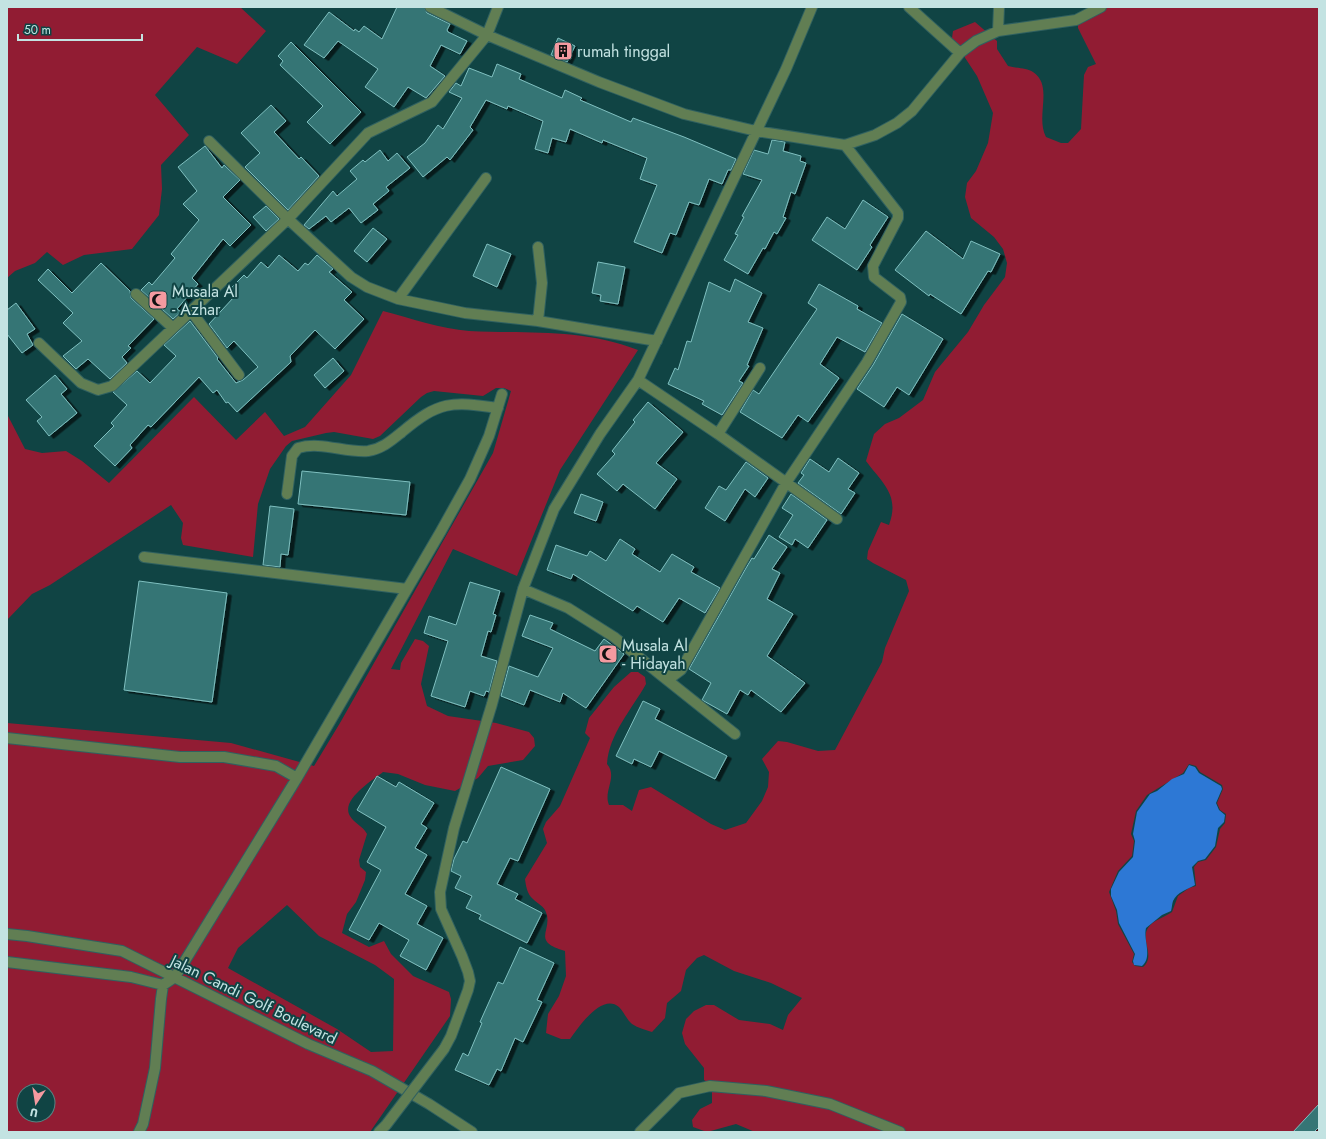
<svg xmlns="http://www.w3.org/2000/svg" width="1326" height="1139" viewBox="0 0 1326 1139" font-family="Jost,sans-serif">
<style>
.green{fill:#911c33;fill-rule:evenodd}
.water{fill:#2d78d5}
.building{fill:#357474;stroke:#7fc0c0;filter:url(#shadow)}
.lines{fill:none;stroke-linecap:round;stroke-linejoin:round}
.minor-casing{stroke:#306160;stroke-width:12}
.minor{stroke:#617e53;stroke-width:10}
.minor-bridge-casing{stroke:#306160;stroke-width:12;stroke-linecap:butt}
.minor-bridge{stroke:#617e53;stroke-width:10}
.labels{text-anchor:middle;stroke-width:4;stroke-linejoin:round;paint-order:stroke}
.poi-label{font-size:16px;fill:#c3e3e2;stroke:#104444;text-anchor:start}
.street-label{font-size:16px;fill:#c3e3e2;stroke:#104444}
</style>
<defs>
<filter id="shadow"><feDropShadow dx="4.5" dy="2.5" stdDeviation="0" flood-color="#0009"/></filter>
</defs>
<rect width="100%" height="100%" fill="#104444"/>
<!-- green -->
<path class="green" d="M7,7H240L266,31L237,64L197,47L155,95L189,135L161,165L162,189L159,215L132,249L84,255L63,265L47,252L35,263L15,271L7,278Z
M1106,7H1319V1132H755L736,1124L707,1132L693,1127L692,1120L700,1109L712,1103V1085L704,1080V1068L685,1044L682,1033L686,1019L694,1011L706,1005H714L739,1020L770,1024L783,1030L788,1015L802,998L771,983L734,971L704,955L697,958L686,970L681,991L667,1003L665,1018L652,1032C646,1030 638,1028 632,1024C627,1020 624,1012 619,1007C602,992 578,1028 570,1039H561L546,1033L548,1014L559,996L566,976L565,951C529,941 555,930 545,910C542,905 537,903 533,899C527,894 526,886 525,879L547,843L543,829L546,822L560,806L590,738L585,733L589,718L614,687L631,672H638L645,677L646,684C632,709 609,734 607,764C618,777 603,791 609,805H623L632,811L639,790L651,787L711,824L725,830L746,823L762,801L768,787L769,772L762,759L778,741L787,742L818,751L835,750L882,662L885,648L909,591L906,580L873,563L867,559L868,551L881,522L889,525C900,495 883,484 866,461L874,434L885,424L899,418L923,400L935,372L968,332L984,305L1005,277L1007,263L1003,249L994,237L971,218L965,197L967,183L976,171L988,143L993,113L977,76L952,38L953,31L975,22L997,41V49L1008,66C1015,68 1027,68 1033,72C1054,86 1035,116 1046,137L1061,143H1068L1081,129L1084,75L1088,67L1096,64L1078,28V22ZM1189,764L1196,766L1200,772L1222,785L1223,789L1217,803L1220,810L1226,814L1225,823L1220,829L1216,847L1206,860L1198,862L1194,867L1196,886L1189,888L1178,896L1172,912C1165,917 1153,920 1148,928C1140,940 1156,956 1143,967L1135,966L1132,962L1134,954L1118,924L1116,911L1109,892L1118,871L1132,856L1134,841L1131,834L1136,811L1147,795L1183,773Z
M383,311C410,318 442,329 469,331C529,334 580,328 638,350L560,470L517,576L453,549L391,669L400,670L401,663L415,639L423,641L429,646L421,684L427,706L448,716L496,723L529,732L534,738L535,746L523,760L488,766L478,778L455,791L425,785L398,774L383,772C373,780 340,800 350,816C354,823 363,826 367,834L359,860L360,867L366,872L365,880L356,902L347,914L342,933L369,947L384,941L391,954L413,976L449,992L451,999L450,1016L370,1132H7V723L231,743L314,766L340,723L493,453L511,391L504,388H496L483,396L434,391L427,393L421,397L380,436L373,439L334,432L326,433L292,441L286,446L270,469L258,504L253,557L183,545L181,538L183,523L171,505L50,585L32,594L7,620V414L25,449L42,453L66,451L82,461L109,483L194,397L236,440L265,412L284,436L305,427L351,375ZM287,905L319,936L375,965L394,979L393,1051L371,1052L337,1029L228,968L238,948ZM24,1091H48V1115H24Z"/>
<!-- water -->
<path class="water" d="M1189,765L1195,767L1199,773L1221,786L1222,789L1216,803L1219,810L1225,815L1224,822L1218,828L1215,846L1205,859L1198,861L1192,867L1195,885C1188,889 1177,892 1173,901C1172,904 1172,907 1171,911L1162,915L1146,928C1143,940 1153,957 1142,966L1134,965L1133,961L1135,954L1119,923L1117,910L1111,896V889L1119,872L1133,857L1135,841L1133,834L1137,812L1150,794L1157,791L1172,779L1184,774Z"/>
<!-- building -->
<path class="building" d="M397,7H424L427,13L450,24L447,30L448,32L467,41L460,54L441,45L430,66L445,76L426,98L408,87L394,107L365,87L378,69L338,41L324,58L304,45L329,12L354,31L355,29L359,32L364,26L382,39Z
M558,38L575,46L567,62L551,55Z
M291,42L361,112L330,144L307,122L323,106L280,65L283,61L278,56Z
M497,64L521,74L519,79L562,98L565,90L582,98L580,100L631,122L633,118L684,137L736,159L731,170H728L722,184L709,179L699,205L689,202L676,235L670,233L662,253L634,242L657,185L640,179L647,158L603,140L602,143L570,129L566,142L552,138L548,153L535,149L543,121L508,106L507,109L486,100L470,127L473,130L450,160L447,157L423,177L407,157L425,143L438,125L443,129L462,98L449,92L456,83L461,86L469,68L492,77Z
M271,105L286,121L274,132L299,159L301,157L319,176L288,210L245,167L260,153L241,133Z
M772,140L785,142L783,151L801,156L800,161L806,163L795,194L791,192L783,217L786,218L777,234L774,232L765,249L763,248L748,274L724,260L738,235L735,234L744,217L742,216L762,180L743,174L754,150L768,154Z
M205,146L222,168L224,165L240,180L223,197L251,225L230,246L223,239L192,278L198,284L177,309L181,312L173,319L141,290L149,282L152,285L175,258L171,254L199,220L183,204L197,191L178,167Z
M380,150L388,161L397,153L410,168L386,187L389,191L373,204L378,210L361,223L349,208L331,222L326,216L309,229L304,225L333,191L337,196L357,179L350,171L363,160L365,162Z
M863,200L888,217L870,245L872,247L857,270L812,240L827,217L845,229Z
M266,206L279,219L266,231L253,217Z
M373,228L387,239L367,262L354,251Z
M926,231L963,259L971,241L1000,254L991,272L988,271L961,314L930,294L929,296L895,270Z
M487,244L511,254L497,287L473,276Z
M279,255L298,271L305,263L308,265L317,255L333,269L329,272L352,292L344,300L364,319L335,349L315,330L290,356L291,362L237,412L228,402L226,403L217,390L213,393L199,377L151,427L148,425L130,445L132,448L115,466L94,446L114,426L111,423L127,405L113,392L137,371L150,383L176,356L164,345L190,321L218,358L217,359L236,383L243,380L258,367L234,341L227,348L209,324L234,297L228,291L244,275L247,278L261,262L268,268Z
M598,262L625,267L618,304L600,301L601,295L592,293Z
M101,263L130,291L131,298L154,319L128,346L131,348L122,357L127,363L110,379L88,359L76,369L63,356L82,341L63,323L73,313L38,280L48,269L72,293Z
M735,279L762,293L748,322L763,328L747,365L749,366L739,381L743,383L722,415L702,404L704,401L668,384L675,368L678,370L687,341L691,342L709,282L730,292Z
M819,284L858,306L857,309L882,323L865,352L837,337L820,364L839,378L808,422L798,415L782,438L740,412L753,390L759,394L817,309L808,303Z
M16,303L35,329L27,334L33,345L22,353L7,334V310Z
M902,314L943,339L909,395L897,387L884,407L857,389L873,365Z
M333,358L344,371L325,388L314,375Z
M55,375L67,389L61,394L77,413L49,436L37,421L42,417L26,400Z
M648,402L683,432L656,463L677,479L655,509L623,484L617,491L597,474L615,454L612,451L635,422L633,420Z
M838,458L859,473L848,489L855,493L841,514L798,483L804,475L801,473L810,459L829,472Z
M746,462L768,478L755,497L745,489L725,521L705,508L719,486L726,490Z
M302,471L410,482L406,515L298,504Z
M581,494L603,502L596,521L574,513Z
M791,494L827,520L808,548L795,539L792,545L779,537L793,515L782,508Z
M270,506L294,509L288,555L281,554L280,567L263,565Z
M769,535L787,547L772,569L780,573L767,599L793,614L767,656L805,683L781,712L751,690L748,695L740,690L727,714L702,700L711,683L689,669L746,568L752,558L754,559Z
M620,539L635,549L632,554L660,572L672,554L694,567L691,572L720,588L705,613L679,598L663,622L637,606L633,611L573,574L571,579L547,570L556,545L587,556L590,551L606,561Z
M139,581L227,593L212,702L124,690Z
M470,582L500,591L493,614L496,615L491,632L488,631L481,656L497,661L489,692L486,691L484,696L470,691L465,707L431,696L448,641L424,633L429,616L456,625Z
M530,615L553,623L550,629L595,651L604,639L624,654L586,708L563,693L560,702L530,690L524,705L501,696L509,666L538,677L553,648L522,636Z
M643,701L660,709L655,719L727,756L715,779L659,751L651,767L634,759L632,764L616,756Z
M501,767L550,789L518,861L510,858L497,884L518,894L515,899L542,913L527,943L479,919L481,915L466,908L472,896L455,888L461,876L451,871L454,859L463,841L467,843Z
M377,776L396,787L399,782L434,803L421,824L427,828L415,848L427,855L405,894L427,906L417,924L443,938L426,970L400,956L409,940L379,923L369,940L349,930L381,870L367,862L386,827L357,810Z
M520,947L554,963L537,1000L542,1002L523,1042L515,1038L501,1071L497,1069L489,1085L455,1070L463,1053L468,1056L482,1023L480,1022L498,982L503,984Z
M1319,1104V1127L1314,1132H1293Z"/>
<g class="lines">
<!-- minor casing -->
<g class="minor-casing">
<path id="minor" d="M430,7L487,35L498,7
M909,7L960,53
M998,31L999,7
M209,141L288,219L351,277L367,287L398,299L465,313L538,321L657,341
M538,247L542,283L538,321
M136,294L173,328
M398,299L486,178
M191,311L239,375
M39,343L81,383L98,390L112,386L288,219L368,133L432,102L487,35L599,82L684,114L756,131L845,145L875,135L897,123L912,111L960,53L976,41L998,31L1076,20L1101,7
M638,380L718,434L837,519
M718,434L760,368
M287,494L292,456L298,448C321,441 345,453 368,451C382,449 392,440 402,432C439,401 451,401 498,408
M144,557L407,589
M523,589L568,608L614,637L661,675L673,676L681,670L786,483L867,362L901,302L900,297L874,277L873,266L898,218V213L845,145
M661,675L735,734
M7,738L180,757H224L276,766L297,778
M7,934L27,936L122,951L308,1044L372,1071L429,1104L472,1132
M7,962L131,977L163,985
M444,1049L451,1036L468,990L470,981L468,972L462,956L441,909L440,892L454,828L492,704L523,589L554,509L600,434L638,380L786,69L812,7
M139,1132L143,1124L155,1068L161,999L163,985L175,977L297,778L441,531L470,479L489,436L502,394
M379,1132L386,1125
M640,1132L679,1093L710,1086L766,1091L830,1104L900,1132"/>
</g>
<!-- minor -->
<use href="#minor" class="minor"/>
<!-- minor-bridge casing -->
<g class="minor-bridge-casing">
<path id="minor-bridge" d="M386,1125L444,1049"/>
</g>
<!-- minor-bridge -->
<use href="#minor-bridge" class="minor-bridge"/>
</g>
<!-- icons -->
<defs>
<g id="building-square" transform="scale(1)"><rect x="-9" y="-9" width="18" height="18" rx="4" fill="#f49aa0" stroke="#104444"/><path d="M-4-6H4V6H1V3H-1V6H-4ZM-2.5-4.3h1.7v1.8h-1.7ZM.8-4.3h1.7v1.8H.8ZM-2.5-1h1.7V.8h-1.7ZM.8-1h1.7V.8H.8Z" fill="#111"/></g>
<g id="mosque-square" transform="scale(1)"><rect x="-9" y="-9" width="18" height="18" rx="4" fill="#f49aa0" stroke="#104444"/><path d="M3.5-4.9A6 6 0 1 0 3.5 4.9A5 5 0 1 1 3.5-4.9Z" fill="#111"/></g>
</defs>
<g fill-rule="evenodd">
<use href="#building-square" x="563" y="51"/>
<use href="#mosque-square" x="158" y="300"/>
<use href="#mosque-square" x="608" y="654"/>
</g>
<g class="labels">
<!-- poi labels -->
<g class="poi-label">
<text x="577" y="57">rumah tinggal</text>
<text x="172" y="297">Musala Al<tspan x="172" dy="18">- Azhar</tspan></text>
<text x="622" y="651">Musala Al<tspan x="622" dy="18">- Hidayah</tspan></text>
</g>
<!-- street labels -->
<g class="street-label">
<text transform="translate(254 999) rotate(26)" y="6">Jalan Candi Golf Boulevard</text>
</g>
</g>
<!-- border -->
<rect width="1326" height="1139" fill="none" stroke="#c3e3e2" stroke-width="16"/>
<!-- north arrow -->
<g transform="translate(36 1103) rotate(192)"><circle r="19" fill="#104444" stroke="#588483"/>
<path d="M0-3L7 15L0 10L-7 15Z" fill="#f49aa0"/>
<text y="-6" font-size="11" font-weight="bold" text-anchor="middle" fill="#c3e3e2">U</text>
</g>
<!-- scale -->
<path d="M18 34v6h124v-6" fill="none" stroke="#c3e3e2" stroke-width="2"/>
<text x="24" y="34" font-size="12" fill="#c3e3e2" stroke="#104444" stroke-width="3" paint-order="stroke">50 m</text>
</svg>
